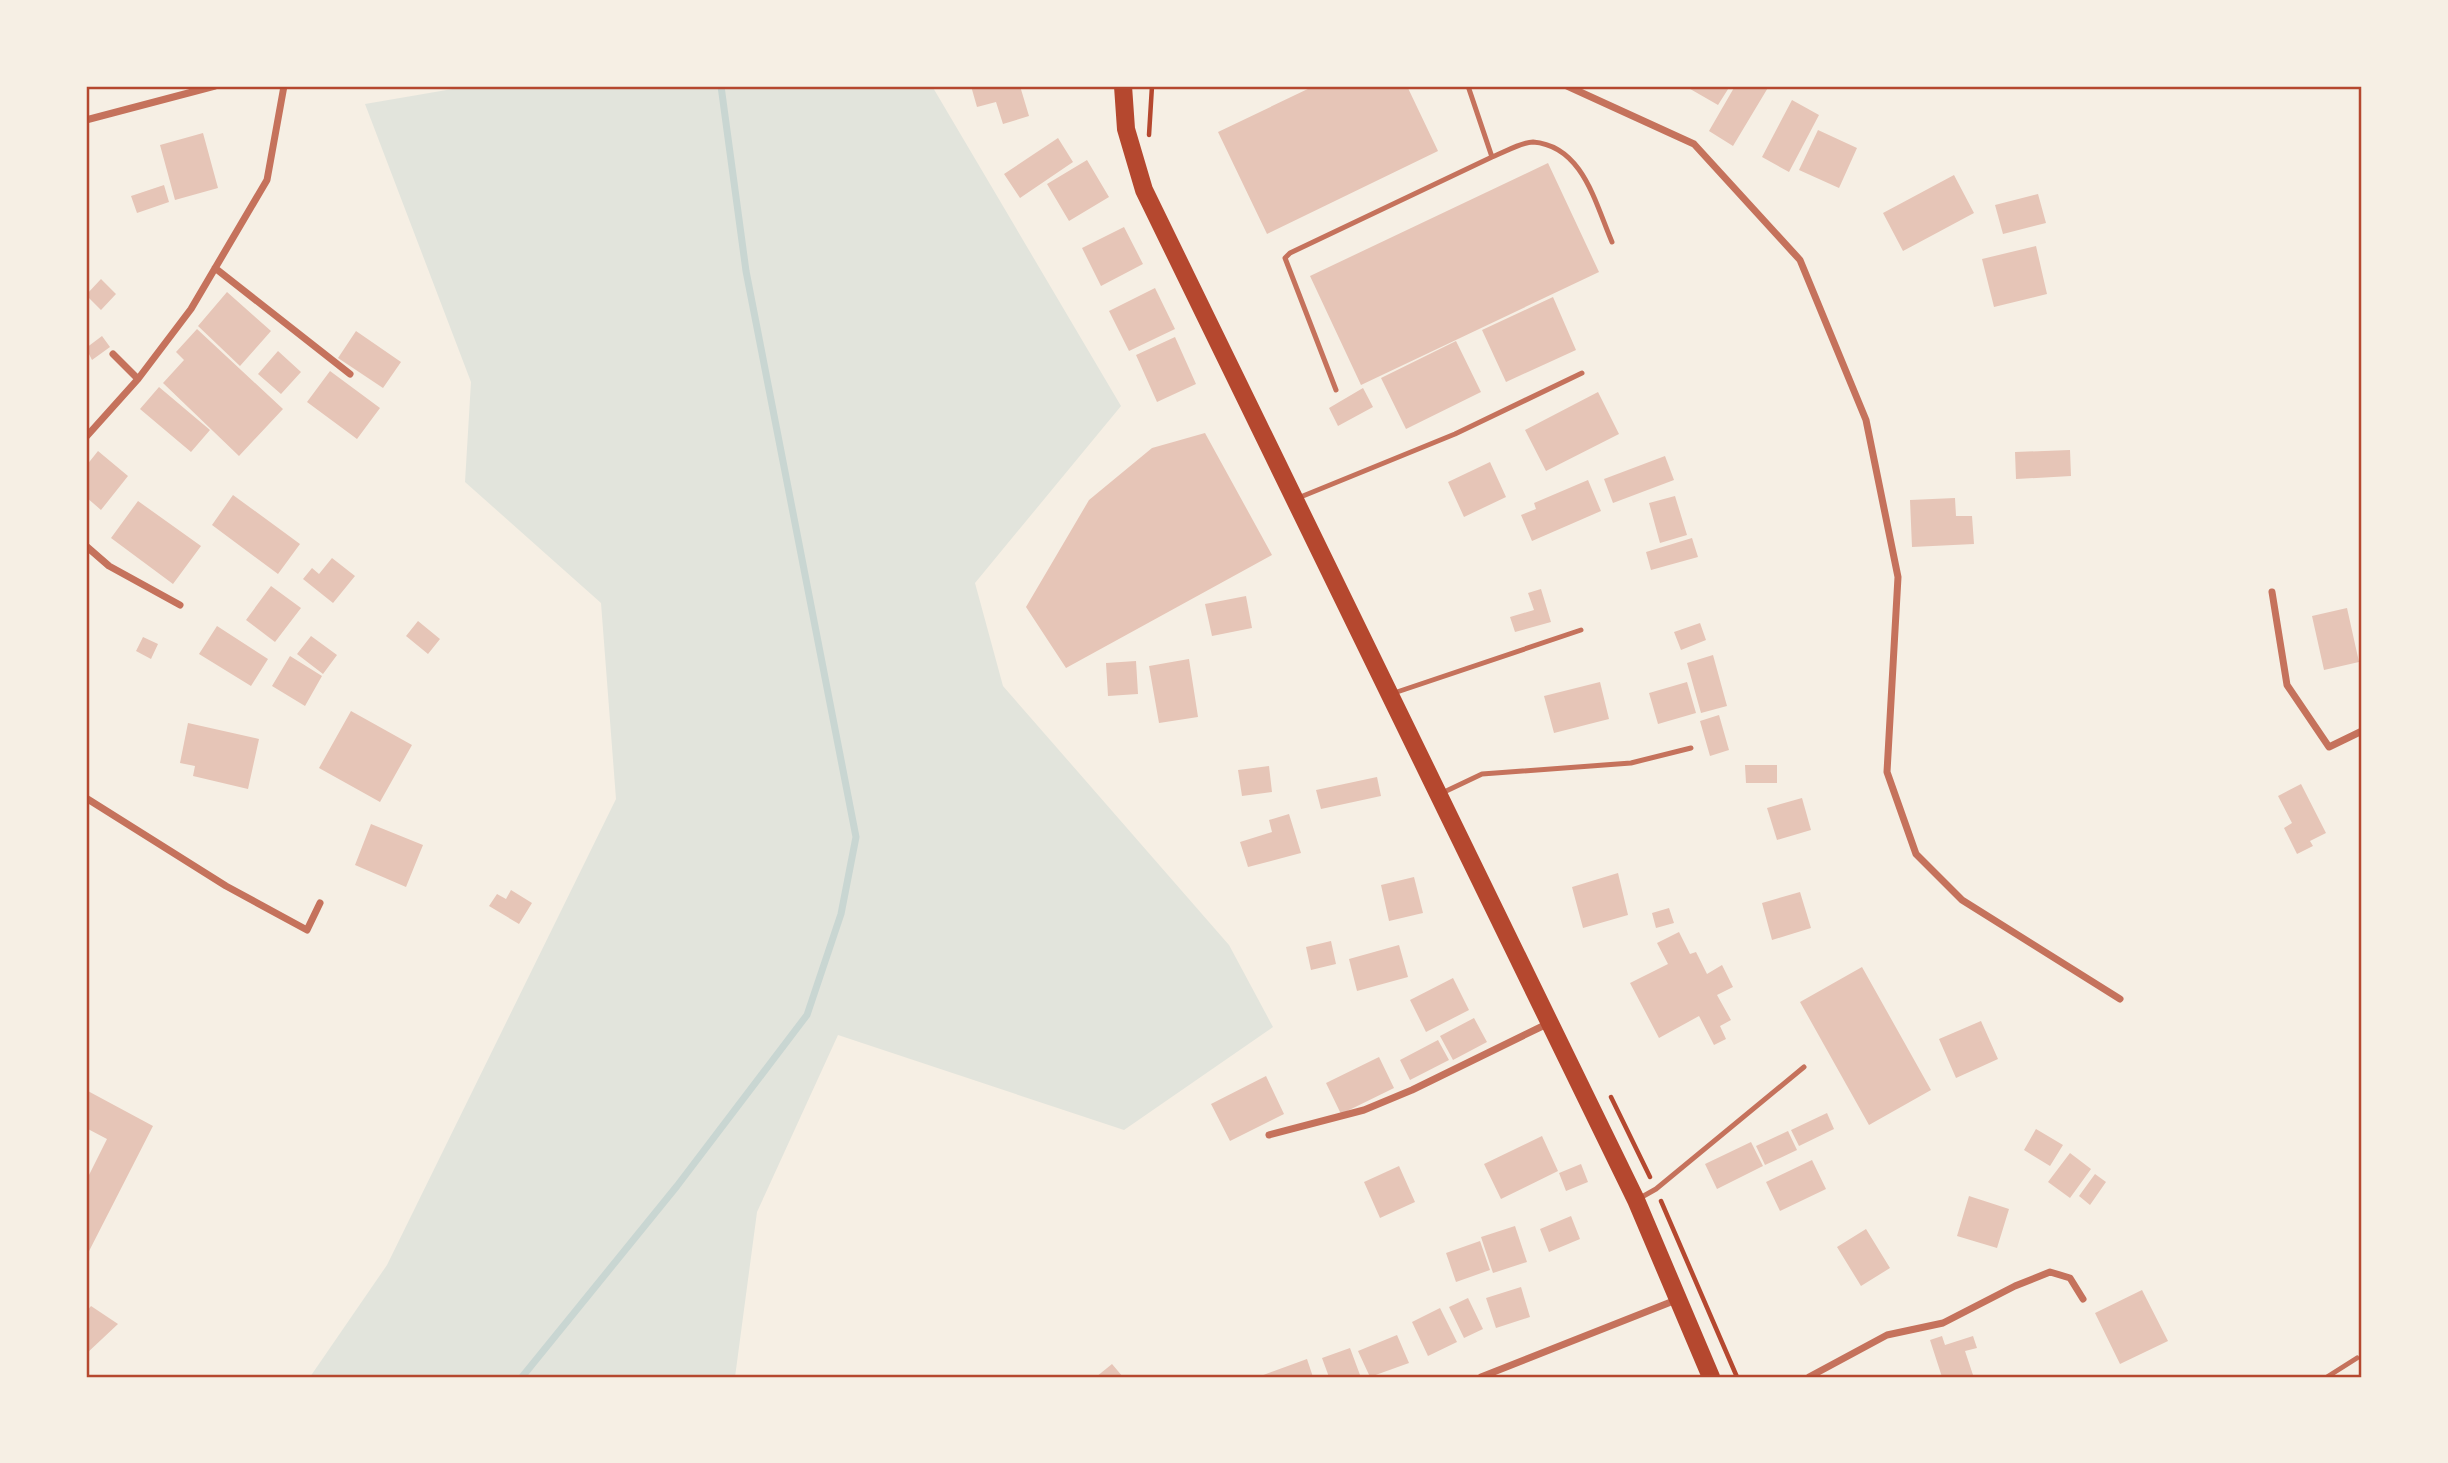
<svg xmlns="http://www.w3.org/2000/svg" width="2448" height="1463" viewBox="0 0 2448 1463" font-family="Cabin,sans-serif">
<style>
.green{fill:#e2e4dc}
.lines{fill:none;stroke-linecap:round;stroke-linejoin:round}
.stream{stroke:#c9d6d2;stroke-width:7}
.building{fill:#e6c5b7}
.path{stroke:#b5482f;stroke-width:4.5}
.service{stroke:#c5725c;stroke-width:5}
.minor{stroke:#c5725c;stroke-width:7}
.primary{stroke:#b5482f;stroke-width:18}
.neatline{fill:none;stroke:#b5482f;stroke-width:2.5}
</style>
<rect width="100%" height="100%" fill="#f6efe4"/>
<!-- green -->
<path class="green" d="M470,86H932L1121,406L975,583L1003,686L1229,945L1273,1027L1124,1130L838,1035L757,1212L735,1377H310L387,1265L616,799L601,603L465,482L471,382L365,104Z"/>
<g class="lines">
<!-- stream -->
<path class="stream" d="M522,1377L677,1186L807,1015L841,914L856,837L746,271L721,86"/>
</g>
<!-- building -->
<path class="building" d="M971,86H1020L1029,116L1003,124L996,102L977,107Z
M1314,86H1407L1438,151L1267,234L1218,132Z
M1685,86H1730L1718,105Z
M1735,86H1769L1733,146L1709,131Z
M1792,100L1819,115L1789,172L1762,157Z
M1818,130L1857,148L1839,188L1799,170Z
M203,133L218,188L175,200L160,145Z
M1058,138L1073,162L1020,198L1004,174Z
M1087,160L1109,197L1069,221L1047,184Z
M1548,163L1599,272L1361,385L1310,276Z
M1954,175L1974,213L1903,251L1883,213Z
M164,185L169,202L137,213L131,196Z
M2038,194L2046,223L2003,234L1995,205Z
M1124,227L1143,264L1101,286L1082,248Z
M2036,246L2047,294L1994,307L1982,259Z
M101,279L116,294L101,310L86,295Z
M1155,288L1175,329L1129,351L1109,311Z
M227,292L271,331L240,366L198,326Z
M1553,297L1576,350L1506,382L1482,330Z
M197,329L283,409L239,456L163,383L184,360L176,352Z
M356,331L401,362L383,388L338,358Z
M102,336L110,347L92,360L86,348Z
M1175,337L1196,384L1157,402L1136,355Z
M1456,341L1481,392L1406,429L1381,378Z
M278,351L301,372L281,394L258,374Z
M330,371L380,408L357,439L307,402Z
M159,387L210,430L191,452L140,409Z
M1363,388L1373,407L1338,426L1329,408Z
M1598,392L1619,434L1546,471L1525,430Z
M1205,433L1272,555L1066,668L1026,607L1089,500L1152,448Z
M2070,450L2071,476L2016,479L2015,452Z
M98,451L128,476L101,510L86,497V466Z
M1665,456L1674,480L1613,503L1604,479Z
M1490,462L1506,497L1464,517L1448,482Z
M1588,480L1601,511L1532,541L1521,515L1536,509L1534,503Z
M233,495L300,544L278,574L212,525Z
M1675,496L1687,535L1660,543L1649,503Z
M1955,498L1956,516H1972L1974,544L1912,547L1910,500Z
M138,501L201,546L173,584L111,538Z
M1692,538L1698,557L1651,570L1646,552Z
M332,558L355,576L333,603L303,579L312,568L319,574Z
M271,586L301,608L275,642L246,620Z
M1541,589L1551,622L1515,632L1510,617L1534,610L1528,593Z
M1246,596L1252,628L1212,636L1205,604Z
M2347,608L2359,662L2324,670L2312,616Z
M418,621L440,639L428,654L406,636Z
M1700,623L1706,640L1681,650L1674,632Z
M217,626L268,659L251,686L199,654Z
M311,636L337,655L323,674L297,654Z
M143,637L158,644L151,659L136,651Z
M1713,655L1727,706L1701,713L1687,663Z
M290,656L322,676L305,706L272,686Z
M1189,659L1198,717L1159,723L1149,666Z
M1136,661L1138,694L1108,696L1106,663Z
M1600,682L1609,719L1554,733L1544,696Z
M1687,682L1696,713L1658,724L1649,693Z
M351,711L412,745L380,802L319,768Z
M1719,715L1729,750L1710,756L1700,721Z
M188,723L259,739L248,789L193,776L195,766L180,763Z
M1745,765H1777V783H1746Z
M1269,766L1272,792L1242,796L1238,770Z
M1377,777L1381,796L1321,809L1316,790Z
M2301,784L2326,833L2310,841L2313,846L2297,854L2284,828L2292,823L2278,796Z
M1802,798L1811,830L1777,840L1767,808Z
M1289,814L1301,853L1248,867L1240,842L1272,832L1269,820Z
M371,824L423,845L406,887L355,865Z
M1618,873L1628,915L1583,928L1572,887Z
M1414,877L1423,913L1389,921L1381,885Z
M511,890L532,903L519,924L489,906L497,894L506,899Z
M1800,892L1811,928L1772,940L1762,903Z
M1669,908L1674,923L1656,928L1652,913Z
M1679,932L1690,954L1696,952L1707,974L1722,965L1733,987L1717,995L1731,1020L1720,1026L1726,1039L1714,1045L1699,1016L1659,1038L1630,983L1668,964L1657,943Z
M1331,941L1336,964L1311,970L1306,947Z
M1399,945L1408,977L1357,991L1349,959Z
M1862,967L1931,1090L1869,1125L1800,1002Z
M1453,978L1469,1010L1426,1032L1410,1000Z
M1474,1018L1487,1042L1453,1060L1440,1036Z
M1981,1021L1998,1059L1956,1078L1939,1039Z
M1438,1040L1449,1060L1410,1080L1400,1060Z
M1379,1057L1394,1088L1341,1114L1326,1083Z
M1266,1076L1284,1114L1230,1141L1211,1104Z
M86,1090L153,1126L86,1257V1181L107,1139L86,1128Z
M1827,1113L1834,1129L1799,1146L1791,1130Z
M2036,1129L2063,1145L2050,1166L2024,1150Z
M1788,1131L1797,1150L1765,1165L1756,1146Z
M1542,1136L1558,1171L1501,1199L1484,1164Z
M1751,1142L1763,1166L1717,1189L1705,1164Z
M2070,1153L2091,1169L2070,1198L2048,1182Z
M1812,1160L1826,1189L1780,1211L1766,1182Z
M1581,1164L1588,1182L1566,1191L1559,1173Z
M1399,1166L1415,1202L1380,1218L1364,1182Z
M2095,1174L2106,1182L2090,1205L2079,1196Z
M1969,1196L2009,1209L1997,1248L1957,1236Z
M1571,1216L1580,1239L1549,1252L1540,1229Z
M1515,1226L1527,1262L1493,1273L1481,1237Z
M1866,1229L1890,1268L1861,1286L1837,1247Z
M1480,1241L1490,1270L1456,1282L1446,1253Z
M1521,1287L1530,1317L1496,1328L1486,1298Z
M2142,1290L2168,1341L2120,1364L2095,1313Z
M1468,1298L1483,1329L1464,1338L1449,1307Z
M91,1306L118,1324L86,1354V1312Z
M1440,1308L1457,1342L1428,1356L1412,1322Z
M1397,1335L1409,1363L1370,1377L1358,1351Z
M1942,1336L1945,1345L1973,1336L1977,1348L1965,1351L1973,1375L1942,1377L1930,1340Z
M1350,1348L1360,1375L1329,1377L1322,1358Z
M1307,1359L1313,1377H1258Z
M1112,1364L1123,1377H1096Z"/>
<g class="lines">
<!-- path -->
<path class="path" d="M1149,135L1152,86
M1611,1097L1650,1177
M1661,1201L1737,1377"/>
<!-- service -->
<path class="service" d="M1492,157C1503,153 1521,142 1533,142C1583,146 1595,203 1612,242
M1336,390L1285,258L1290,253L1492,157L1468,86
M1298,498L1455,434L1582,373
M1391,694L1581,630
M1442,793L1482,774L1631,763L1691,748
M1640,1198L1656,1189L1804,1067
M2327,1377L2357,1358"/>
<!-- minor -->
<path class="minor" d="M1567,86L1694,144L1800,260L1866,420L1898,577L1887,772L1916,854L1962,900L2120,999
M86,120L215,86
M215,268L350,374
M113,354L138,379
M86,437L138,379L191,309L267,180L284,86
M86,546L109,566L180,605
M2272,592L2287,685L2329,747L2362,731
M86,798L226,886L307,930L320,903
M1269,1135L1364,1110L1412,1090L1549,1023
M1481,1377L1676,1300
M1809,1377L1887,1335L1943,1323L2015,1286L2050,1272L2070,1278L2083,1299"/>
<!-- primary -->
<path class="primary" d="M1123,86L1126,129L1144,190L1636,1200L1711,1377"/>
</g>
<!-- border -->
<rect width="2448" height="1463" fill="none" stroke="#f6efe4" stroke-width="175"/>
<rect x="88" y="88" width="2272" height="1288" class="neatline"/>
</svg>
